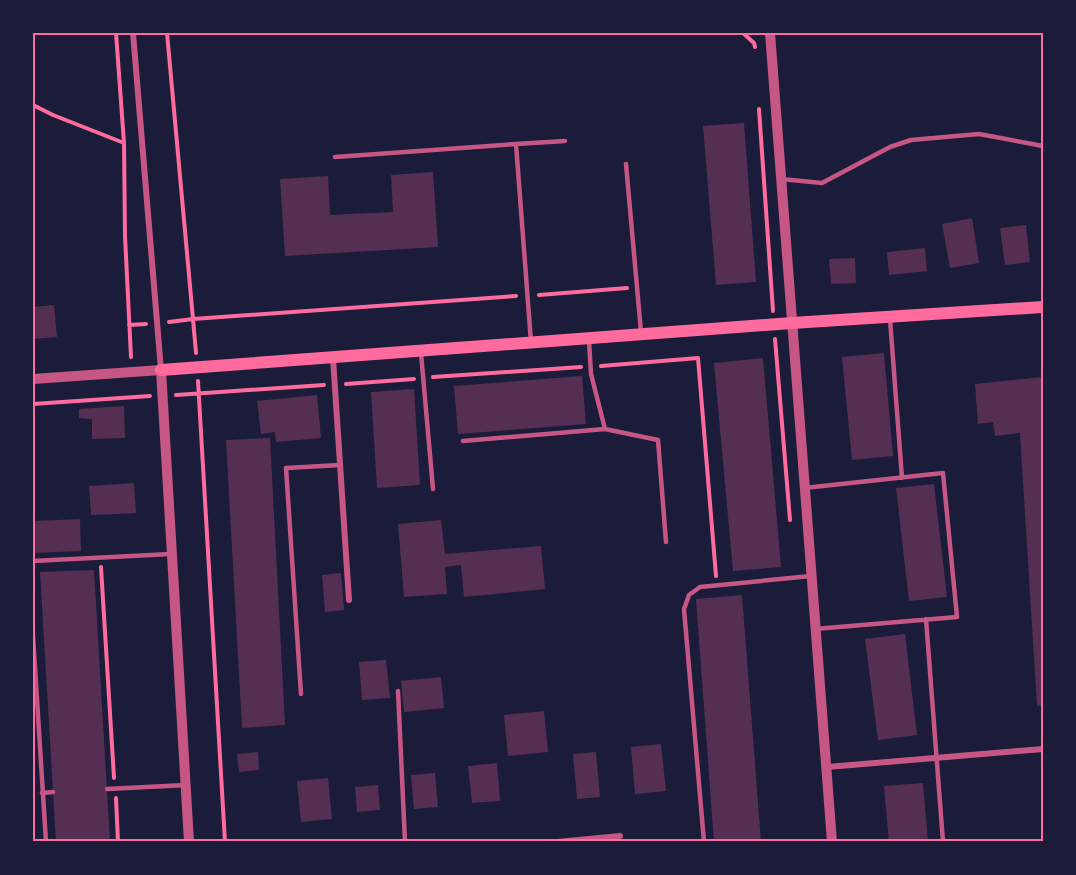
<svg xmlns="http://www.w3.org/2000/svg" width="1076" height="875" viewBox="0 0 1076 875" font-family="'Work Sans',sans-serif">
<style>
.building{fill:#542f53}
.lines{fill:none;stroke-linecap:round;stroke-linejoin:round}
.path{stroke:#ff6b9d;stroke-width:4}
.service{stroke:#c65784;stroke-width:4.5}
.minor{stroke:#c65784;stroke-width:6}
.tertiary{stroke:#c65784;stroke-width:10}
.secondary{stroke:#ff6b9d;stroke-width:12}
.neatline{fill:none;stroke:#ff6b9d;stroke-width:2}
</style>
<rect width="100%" height="100%" fill="#1b1b3a"/>
<!-- building -->
<path class="building" d="M744,123L756,282L716,285L703,126Z
M433,172L438,247L285,256L280,179L328,176L330,215L393,212L391,175Z
M972,218L979,263L950,268L942,224Z
M1026,225L1030,262L1005,265L1000,228Z
M925,248L927,271L889,275L887,252Z
M855,258L856,283L831,284L829,259Z
M54,305L57,337L33,339V307Z
M884,353L893,456L852,460L842,357Z
M763,358L781,567L733,571L714,363Z
M582,376L586,424L458,434L454,386Z
M1043,377V705L1037,706L1020,433L995,436L993,422L978,424L975,384Z
M414,389L420,485L377,488L371,392Z
M317,395L321,438L276,442L275,432L261,434L257,401Z
M124,406L125,438L92,439V419L79,418V409Z
M270,438L285,725L242,728L226,440Z
M134,483L136,513L91,515L89,486Z
M934,484L947,597L909,601L896,488Z
M80,519L81,551L33,553V521Z
M441,520L445,554L541,546L545,589L464,597L461,565L445,567L447,594L404,597L398,524Z
M94,570L110,842H56L40,572Z
M341,573L344,610L325,612L322,575Z
M742,595L761,842H714L696,599Z
M905,634L917,735L878,740L865,639Z
M386,660L390,698L362,700L359,662Z
M441,677L444,708L404,712L401,681Z
M544,711L548,752L508,756L504,715Z
M661,744L666,791L635,794L631,747Z
M258,752L259,770L239,772L237,754Z
M596,752L600,797L577,799L573,754Z
M497,763L500,801L472,803L468,766Z
M435,773L438,807L414,809L411,775Z
M328,778L332,819L301,822L297,781Z
M923,783L928,842H889L884,786Z
M378,785L380,810L357,812L355,787Z"/>
<g class="lines">
<!-- path -->
<path class="path" d="M116,33L124,143
M167,33L193,319L516,296
M743,33L754,43L755,47
M33,105L53,115L124,143L125,236L131,357
M759,109L773,311
M539,295L627,288
M169,322L193,319L196,353
M129,325L146,324
M775,339L790,520
M601,366L698,358L716,576
M433,377L581,367
M198,381L225,842
M346,384L414,379
M176,395L324,385
M33,404L150,396
M101,567L114,778
M116,798L118,842"/>
<!-- service -->
<path class="service" d="M516,144L565,141
M335,157L516,144L531,342
M626,164L641,332
M781,179L822,183L890,147L911,140L979,134L1043,146
M890,319L902,478
M589,341L591,374L605,429L658,440L666,542
M421,353L433,489
M463,441L605,429
M804,488L943,473L957,617L815,629
M33,561L171,554
M926,619L943,842
M33,636L46,842
M398,691L405,842
M301,694L286,468L340,465
M107,789L186,785
M42,793L53,792
M704,842L684,609L689,595L700,587L811,576"/>
<!-- minor -->
<path class="minor" d="M133,33L161,370
M333,358L349,600
M827,767L1043,749
M557,842L620,836"/>
<!-- tertiary -->
<path class="tertiary" d="M770,33L832,842
M33,379L161,370L189,842"/>
<!-- secondary -->
<path class="secondary" d="M161,370L792,323L1043,307"/>
</g>
<!-- border -->
<rect width="1076" height="875" fill="none" stroke="#1b1b3a" stroke-width="69"/>
<rect x="34" y="34" width="1008" height="806" class="neatline"/>
</svg>
